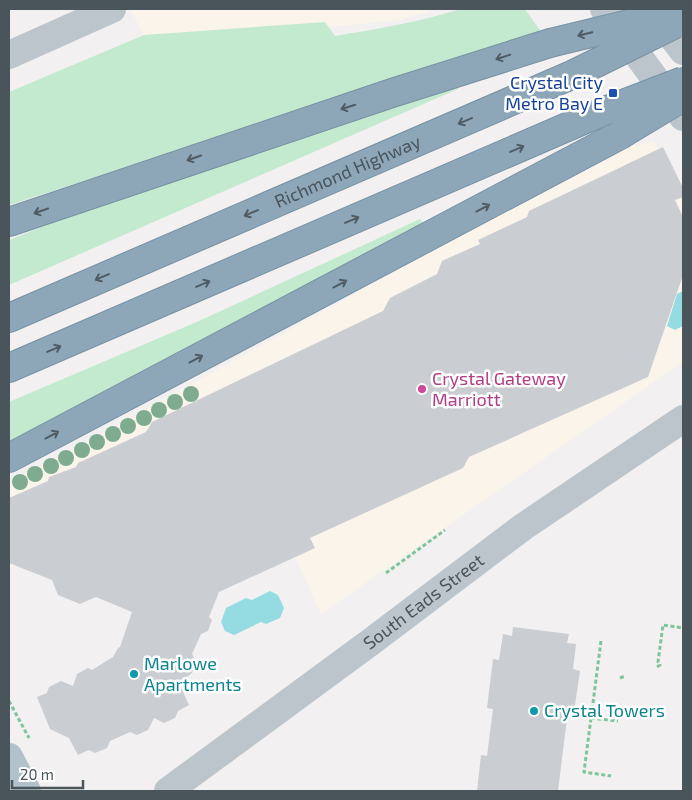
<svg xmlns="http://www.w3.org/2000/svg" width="692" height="800" viewBox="0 0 692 800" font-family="'Exo 2',sans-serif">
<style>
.commercial{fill:#faf4eb}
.green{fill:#c3eace}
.water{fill:#95dbe2}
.building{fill:#cacdd1}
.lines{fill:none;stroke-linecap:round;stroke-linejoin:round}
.highway-casing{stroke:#7892a4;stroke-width:30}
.path{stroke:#7ec59a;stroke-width:3;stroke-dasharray:4 2.5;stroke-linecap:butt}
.minor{stroke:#bcc5cb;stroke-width:28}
.major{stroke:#b2c2cb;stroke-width:28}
.highway{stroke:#8da7b9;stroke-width:28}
.highway-bridge-casing{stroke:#7892a4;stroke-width:30;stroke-linecap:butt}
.highway-bridge{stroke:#8da7b9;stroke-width:28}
.tree{fill:#7fac90}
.oneway{stroke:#505c64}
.transit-dot{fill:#1a4fb4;stroke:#fff;stroke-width:2}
.hotel-dot{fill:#d1479c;stroke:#fff;stroke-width:2}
.culture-dot{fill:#0f9aa8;stroke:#fff;stroke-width:2}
.labels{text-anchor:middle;stroke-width:5;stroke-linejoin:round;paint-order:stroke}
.transit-label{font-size:18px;fill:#164399;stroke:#fff;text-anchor:end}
.street-label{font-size:18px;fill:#49545b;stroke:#fff}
.hotel-label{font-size:18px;fill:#b23c85;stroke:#fff;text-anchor:start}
.culture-label{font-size:18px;fill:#0d838f;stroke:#fff;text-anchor:start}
</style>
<rect width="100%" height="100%" fill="#f2f0f0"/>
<!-- commercial -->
<path class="commercial" d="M130,9H438L411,16L402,20L338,26L144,35Z
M653,141L683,183V362L321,614L295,557L219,592L209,617L96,597L80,604L58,595L52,579L15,565L9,568V482L75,449L450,241L629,147Z"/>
<!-- green -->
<path class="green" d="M461,9H525L541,32L341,95L143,162L9,205V92L144,35L325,22L335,36C378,29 419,22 461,9Z
M461,82L458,89L9,285V240L150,184Z
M420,219L425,226L9,446V402L199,321Z"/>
<!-- water -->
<path class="water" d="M683,291V326L675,330L667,326L677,294Z
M270,591L278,595L284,608L280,618L266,624L261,622L234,635L225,631L221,622L226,608L246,598L252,600Z"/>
<!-- building -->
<path class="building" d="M663,147L683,188V197L675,200L683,217V275L648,377L469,457L463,468L310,538L315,548L219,592L209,617L212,620L208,631L201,634L192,654L196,662L192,673L179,683L189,705L178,711L175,718L164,723L154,718L148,730L137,735L130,732L110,741L107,748L95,753L89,750L78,755L69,738L50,729L37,697L47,693L49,687L61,681L73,686L77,674L88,668L92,670L113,657L118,648L120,647L132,612L96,597L80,604L58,595L52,580L9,563V498L48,481L49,477L76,467L78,463L146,432L152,422L383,311L390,298L437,274L442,261L480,244L478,240L527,217L529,211Z
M513,627L569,634L567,643L576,644L573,669L580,671L573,719L567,718L558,791H477L481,755L487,756L493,709L487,708L493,659L499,660L503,634L512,636Z"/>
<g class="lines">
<!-- highway casing -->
<g class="highway-casing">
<g id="highway">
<path d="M9,222L392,93L550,43"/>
<path id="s2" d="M9,318L574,74"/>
<path d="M9,368L602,112"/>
<path d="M9,458L620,135"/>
</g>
</g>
<!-- path -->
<path class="path" d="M386,573L445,530
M601,641L584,772L611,776
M657,667L660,665L658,662L663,625L683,628
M620,678L625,676
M9,701L29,738
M591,718L618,721"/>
<!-- minor -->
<g class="minor">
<path d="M604,9L683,117"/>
<path d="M652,11L683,51"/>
<path d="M9,55L112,9"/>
<path id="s1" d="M168,791L372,641L523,527L683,419"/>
</g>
<!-- major -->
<path class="major" d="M9,757L27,791"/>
<!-- highway -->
<use href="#highway" class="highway"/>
<!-- highway-bridge casing -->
<g class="highway-bridge-casing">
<path id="highway-bridge" d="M550,43L683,11
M574,74L675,24
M602,112L683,81
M620,135L683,97"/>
</g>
<!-- highway-bridge -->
<use href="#highway-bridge" class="highway-bridge"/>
</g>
<!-- trees -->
<g class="tree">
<circle cx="191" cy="394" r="8"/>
<circle cx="175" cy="402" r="8"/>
<circle cx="159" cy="410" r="8"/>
<circle cx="144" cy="418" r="8"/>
<circle cx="128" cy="426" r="8"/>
<circle cx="113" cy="434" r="8"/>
<circle cx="97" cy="442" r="8"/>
<circle cx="82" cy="450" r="8"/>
<circle cx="66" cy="458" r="8"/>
<circle cx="51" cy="466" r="8"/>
<circle cx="35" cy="474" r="8"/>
<circle cx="20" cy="482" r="8"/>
</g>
<!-- one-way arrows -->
<defs><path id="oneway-shaft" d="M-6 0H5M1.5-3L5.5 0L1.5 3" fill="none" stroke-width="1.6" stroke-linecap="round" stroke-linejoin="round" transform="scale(1.25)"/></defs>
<g class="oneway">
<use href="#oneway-shaft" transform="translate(585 34) rotate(167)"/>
<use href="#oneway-shaft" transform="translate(503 57) rotate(162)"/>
<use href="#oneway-shaft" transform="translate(348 107) rotate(162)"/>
<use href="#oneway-shaft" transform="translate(465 121) rotate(157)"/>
<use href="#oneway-shaft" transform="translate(517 149) rotate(-23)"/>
<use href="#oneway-shaft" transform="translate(194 158) rotate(161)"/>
<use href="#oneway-shaft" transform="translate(483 208) rotate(-28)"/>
<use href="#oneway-shaft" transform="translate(41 211) rotate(161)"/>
<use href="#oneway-shaft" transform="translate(251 213) rotate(157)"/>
<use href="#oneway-shaft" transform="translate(352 220) rotate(-23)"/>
<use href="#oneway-shaft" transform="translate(102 277) rotate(157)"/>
<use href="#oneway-shaft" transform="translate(203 284) rotate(-23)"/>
<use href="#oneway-shaft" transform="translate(340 284) rotate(-28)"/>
<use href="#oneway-shaft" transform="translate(54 349) rotate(-23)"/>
<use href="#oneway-shaft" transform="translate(196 359) rotate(-28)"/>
<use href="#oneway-shaft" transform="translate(52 435) rotate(-28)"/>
</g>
<!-- markers -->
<rect class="transit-dot" x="608" y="88" width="10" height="10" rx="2.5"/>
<circle class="hotel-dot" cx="422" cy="389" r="5"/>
<g class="culture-dot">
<circle cx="134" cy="674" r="5"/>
<circle cx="534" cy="711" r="5"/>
</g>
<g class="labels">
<!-- transit labels -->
<g class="transit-label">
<text x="603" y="89">Crystal City<tspan x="603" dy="21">Metro Bay E</tspan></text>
</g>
<!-- street labels -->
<g class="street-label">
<text dy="6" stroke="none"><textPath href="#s2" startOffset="369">Richmond Highway</textPath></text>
<text dy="6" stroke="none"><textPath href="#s1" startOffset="318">South Eads Street</textPath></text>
</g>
<!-- hotel labels -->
<g class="hotel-label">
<text x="432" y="385">Crystal Gateway<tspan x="432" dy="21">Marriott</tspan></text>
</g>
<!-- culture labels -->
<g class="culture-label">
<text x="144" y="670">Marlowe<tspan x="144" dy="21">Apartments</tspan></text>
<text x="544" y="717">Crystal Towers</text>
</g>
</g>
<!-- border -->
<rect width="692" height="800" fill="none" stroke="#49545b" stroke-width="20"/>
<!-- scale -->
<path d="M12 780v8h71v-8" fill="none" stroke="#49545b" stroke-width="2.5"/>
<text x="20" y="780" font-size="15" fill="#49545b" stroke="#ffffff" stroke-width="4" paint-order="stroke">20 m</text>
</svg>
